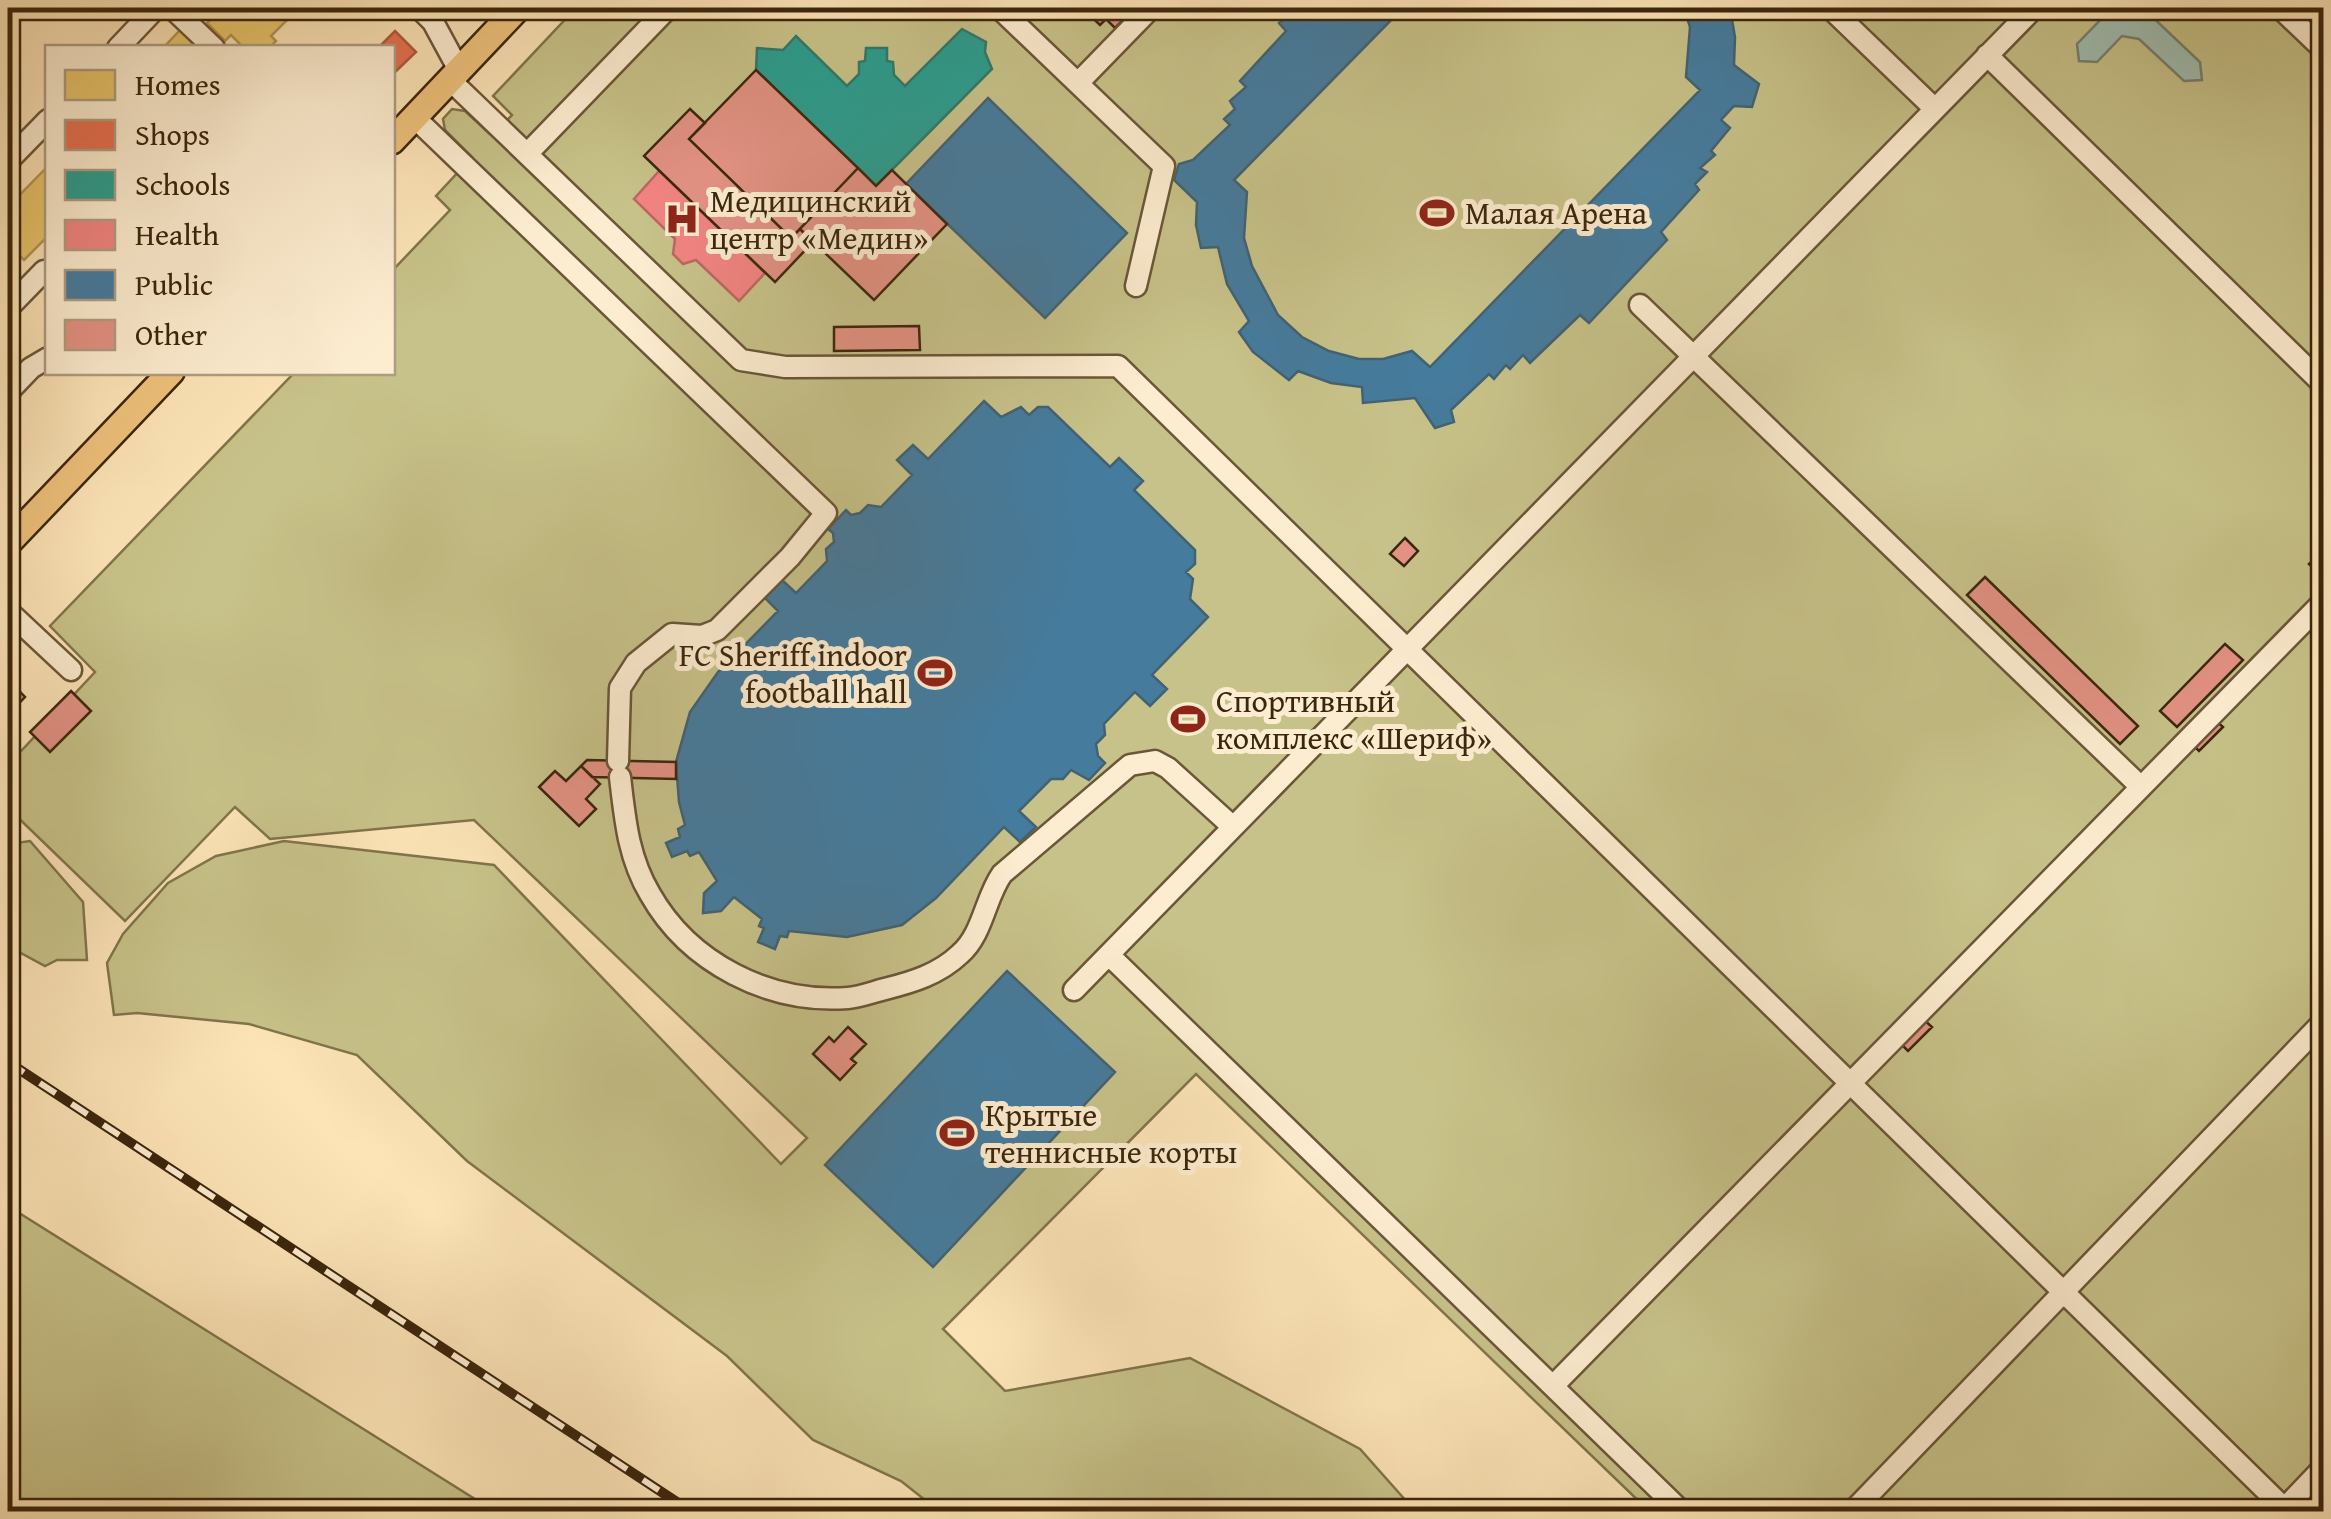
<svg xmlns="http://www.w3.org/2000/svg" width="2331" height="1519" viewBox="0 0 2331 1519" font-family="'Gentium Book Plus',serif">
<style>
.green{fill:#c7c289;stroke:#81744a;stroke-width:2.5}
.water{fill:#9fbeb2;stroke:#778170;stroke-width:2.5}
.homes{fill:#e9c46a;stroke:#b5954e;stroke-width:2.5}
.shops{fill:#e76f51;stroke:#b3593c;stroke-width:2.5}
.schools{fill:#2a9d8f;stroke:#2f7968;stroke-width:2.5}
.health{fill:#f28482;stroke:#bb685f;stroke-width:2.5}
.public{fill:#457b9d;stroke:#426272;stroke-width:2.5}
.building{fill:#e39284;stroke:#3b260c;stroke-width:2.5}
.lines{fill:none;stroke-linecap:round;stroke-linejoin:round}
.minor-casing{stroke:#6b5637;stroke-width:25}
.major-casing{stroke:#3b260c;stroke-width:30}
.minor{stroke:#fdedd0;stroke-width:20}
.major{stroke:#eec27c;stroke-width:25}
.rail-casing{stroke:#3b260c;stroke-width:10}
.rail{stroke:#fdedd0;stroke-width:6;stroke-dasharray:19;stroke-linecap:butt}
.labels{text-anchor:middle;stroke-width:10;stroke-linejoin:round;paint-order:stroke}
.poi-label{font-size:32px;fill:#3b260c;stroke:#fdedd0;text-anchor:start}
</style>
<rect width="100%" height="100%" fill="#fce4b7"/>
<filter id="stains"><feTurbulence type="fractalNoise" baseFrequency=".002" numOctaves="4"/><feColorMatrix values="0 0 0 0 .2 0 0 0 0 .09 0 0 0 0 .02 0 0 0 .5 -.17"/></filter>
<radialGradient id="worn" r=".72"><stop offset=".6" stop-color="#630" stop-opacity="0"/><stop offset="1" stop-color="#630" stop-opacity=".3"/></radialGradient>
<!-- green -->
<path class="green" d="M576,8H2323V1511H1649L1196,1074L943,1329L1005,1391L1190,1358L1360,1449L1415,1511H939L901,1481L813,1440L727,1356L467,1161L357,1055L249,1024L137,1013L114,1015L107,963L123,934L168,883L216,856L284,841L494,865L781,1164L807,1138L474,820L270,839L235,807L125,921L8,808V765L95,672L50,626L294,373L392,372L393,270L450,210L436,196L472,157L445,130L443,119L452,109L465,111L492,136L512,115L493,96Z
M30,841L83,902L87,960H57L45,966L8,946V844Z
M8,1206L494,1511H8Z"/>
<!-- water -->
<path class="water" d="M2112,8H2143L2200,62L2202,80L2184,81L2139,39L2122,36L2097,62L2079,61L2077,44Z"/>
<!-- homes -->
<path class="homes" d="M8,8H22L8,22Z
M222,8H299L271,36L276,41L269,48H244L231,35L225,41L207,23Z
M182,28L202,48H163Z
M48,166V236L24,260L8,244V207Z"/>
<!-- shops -->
<path class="shops" d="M395,31L416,52L392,75V48H378Z"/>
<!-- schools -->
<path class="schools" d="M962,29L986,42L985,52L992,69L876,186L756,70L757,48L783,50L796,36L847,86L859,74V62L865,61L866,48H887V61L893,62L894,75L905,86Z"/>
<!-- health -->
<path class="health" d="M659,171L765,273L739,301L696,260L683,264L673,254L675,239L634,199Z"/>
<!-- public -->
<path class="public" d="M1296,8H1403L1234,180L1247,192L1244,238L1252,266L1278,315L1302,337L1329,351L1359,359H1383L1412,351L1430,367L1700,90L1686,77L1690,27L1684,8H1730L1735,37L1734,65L1759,84L1752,107L1734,106L1721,120L1730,128L1711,151L1715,155L1700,168L1707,172L1695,184L1699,190L1661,232L1667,240L1589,323L1580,315L1530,363L1523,355L1510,369L1506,365L1494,379L1489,374L1451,410L1454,422L1435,428L1415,398L1363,403L1362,387L1331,383L1298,371L1289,380L1253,352L1239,332L1249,321L1227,284L1218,247L1201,248L1196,225L1197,202L1174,180L1179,164L1193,160L1230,125L1224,119L1235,109L1230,101L1246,87L1240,81L1286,31L1279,23Z
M988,98L1127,233L1045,318L906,184Z
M984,401L1001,417L1021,407L1029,415L1038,407H1048L1110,467L1119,458L1143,481L1134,490L1195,550V564L1186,572L1193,579L1190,599L1208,617L1152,675L1167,689L1150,706L1135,692L1104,724L1105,735L1096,744L1098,756L1105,763L1089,780L1071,770L1063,779H1051L1019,811L1036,827L1020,842L1004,827L936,898L902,925L847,937L789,931L787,937L780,936L775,949L758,942L764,928L759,926L762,919L734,897L721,911L703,913L704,893L717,881L699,852L690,856L687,851L672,857L666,843L680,837L678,829L685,825L679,802L676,762L690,712L718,672L778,611L765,598L781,579L796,593L827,561L826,549L834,542L833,533L828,529L846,510L851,515L860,513L868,505L881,507L912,475L897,460L913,445L928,459Z
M1007,971L1115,1072L933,1267L825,1165Z"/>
<!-- building -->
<path class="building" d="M1082,8H1118L1127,16L1115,28L1106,19L1100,25Z
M756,70L858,168L791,238L689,139Z
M690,109L705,123L689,139L791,238L800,229L813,242L775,282L644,156Z
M858,168L876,186L892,170L947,224L874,300L800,229Z
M919,326L920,350L834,351V327Z
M1405,538L1418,551L1404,566L1390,554Z
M2324,549V578L2309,564Z
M1985,577L2138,726L2120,744L1967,595Z
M2225,644L2243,660L2177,727L2160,711Z
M8,679L25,697L8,715Z
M71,691L91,711L50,752L30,732Z
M2214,719L2223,727L2199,751L2191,743Z
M587,760L676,762V779L592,777L581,766Z
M581,766L600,784L586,799L596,809L579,826L539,787L555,771L566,781Z
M1923,1019L1932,1027L1908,1051L1900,1043Z
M848,1027L866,1044L851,1059L856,1063L840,1080L813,1054L829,1037L834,1042Z"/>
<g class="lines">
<!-- minor casing -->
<g class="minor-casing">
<path id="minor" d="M172,8L214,48
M419,8L433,22L459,70
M999,8L1164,166L1136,286
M1830,8L1935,109
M2280,8L2324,50
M118,48L156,8
M1987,55L2324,385
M450,80L741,360L785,367L1118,366L2284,1508
M1078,83L1151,8
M415,118L826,513L790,557L717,630L702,636L672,634L636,663L620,688L618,761
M527,154L668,8
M8,161L48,120
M1640,305L2141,787
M8,308L44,271L48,274
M8,392L31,368L48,358
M8,611L71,670
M620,777C625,819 628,857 650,894C689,963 769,1004 848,998C860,997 873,992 885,989C913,982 939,974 960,954C983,934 985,898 1002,874L1130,765L1155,761L1168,768L1233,827
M1109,955L1682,1512
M1074,990L2034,8
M1553,1386L2324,601
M1852,1512L2324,1021
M2281,1512L2324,1467"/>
</g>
<!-- major casing -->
<g class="major-casing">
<path id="major" d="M392,141L518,8
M8,543L171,372"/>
</g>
<!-- minor -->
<use href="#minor" class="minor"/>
<!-- major -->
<use href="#major" class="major"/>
<!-- rail casing -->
<g class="rail-casing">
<path id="rail" d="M8,1062L692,1512"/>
</g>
<!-- rail -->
<use href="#rail" class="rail"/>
</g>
<!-- icons -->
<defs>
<g id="stadium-bare" transform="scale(2.7)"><path d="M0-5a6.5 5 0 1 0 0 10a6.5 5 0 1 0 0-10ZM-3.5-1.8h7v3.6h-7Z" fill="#8f2418" stroke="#fdedd0" stroke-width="2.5" paint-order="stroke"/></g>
<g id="hospital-bare" transform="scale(2.7)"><path d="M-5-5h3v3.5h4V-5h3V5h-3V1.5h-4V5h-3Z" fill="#8f2418" stroke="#fdedd0" stroke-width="2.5" paint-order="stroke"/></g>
</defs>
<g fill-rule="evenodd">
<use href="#stadium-bare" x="1437" y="213"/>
<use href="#hospital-bare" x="682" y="219"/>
<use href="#stadium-bare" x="935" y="673"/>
<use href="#stadium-bare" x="1188" y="719"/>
<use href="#stadium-bare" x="957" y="1133"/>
</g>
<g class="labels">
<!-- poi labels -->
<g class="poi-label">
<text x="710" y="212">Медицинский<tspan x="710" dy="37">центр «Медин»</tspan></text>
<text x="1465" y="224">Малая Арена</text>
<text x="907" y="666" text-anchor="end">FC Sheriff indoor<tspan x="907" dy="37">football hall</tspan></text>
<text x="1216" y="712">Спортивный<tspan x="1216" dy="37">комплекс «Шериф»</tspan></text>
<text x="985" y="1126">Крытые<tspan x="985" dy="37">теннисные корты</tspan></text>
</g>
</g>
<!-- margin -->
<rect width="2331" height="1519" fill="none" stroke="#fce4b7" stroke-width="40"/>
<rect x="10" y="10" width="2311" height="1499" fill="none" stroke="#3b260c" stroke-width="5"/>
<rect x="20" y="20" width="2291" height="1479" fill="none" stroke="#3b260c" stroke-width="2.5"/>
<!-- legend -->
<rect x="45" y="45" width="350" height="330" fill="#fdedd0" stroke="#af9d82" stroke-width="2.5"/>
<rect x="65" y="70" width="50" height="30" fill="#e9c46a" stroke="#af9d82" stroke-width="2.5"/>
<text x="135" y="95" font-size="30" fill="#3b260c">Homes</text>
<rect x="65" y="120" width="50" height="30" fill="#e76f51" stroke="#af9d82" stroke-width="2.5"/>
<text x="135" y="145" font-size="30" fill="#3b260c">Shops</text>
<rect x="65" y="170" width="50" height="30" fill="#2a9d8f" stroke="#af9d82" stroke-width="2.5"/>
<text x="135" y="195" font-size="30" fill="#3b260c">Schools</text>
<rect x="65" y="220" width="50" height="30" fill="#f28482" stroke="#af9d82" stroke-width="2.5"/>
<text x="135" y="245" font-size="30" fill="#3b260c">Health</text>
<rect x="65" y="270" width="50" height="30" fill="#457b9d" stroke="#af9d82" stroke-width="2.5"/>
<text x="135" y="295" font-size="30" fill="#3b260c">Public</text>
<rect x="65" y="320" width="50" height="30" fill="#e39284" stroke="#af9d82" stroke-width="2.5"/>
<text x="135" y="345" font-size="30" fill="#3b260c">Other</text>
<rect width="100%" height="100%" filter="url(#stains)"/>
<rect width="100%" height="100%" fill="url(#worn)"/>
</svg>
